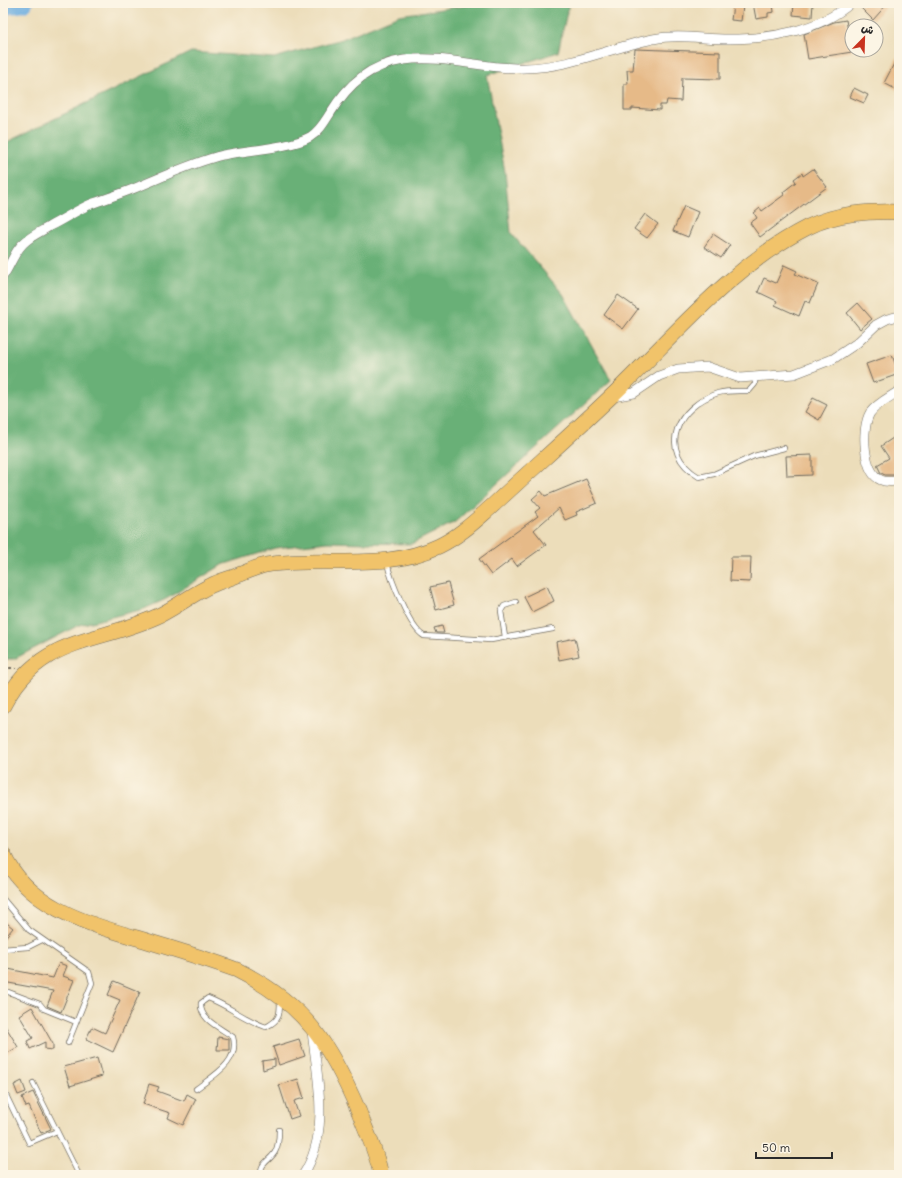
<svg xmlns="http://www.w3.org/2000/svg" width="902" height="1178" viewBox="0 0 902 1178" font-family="Delius,'Playpen Sans Arabic',sans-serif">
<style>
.forest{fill:#69b077;stroke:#4a6e51}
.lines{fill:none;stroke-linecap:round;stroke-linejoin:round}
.river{stroke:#6cade0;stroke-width:18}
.building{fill:#e6ba88}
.lane-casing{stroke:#6f695d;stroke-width:6}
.street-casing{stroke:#6f695d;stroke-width:10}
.primary-casing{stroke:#6f695d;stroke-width:16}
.path{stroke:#6f695d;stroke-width:2;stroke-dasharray:3 3;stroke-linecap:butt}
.lane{stroke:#fff;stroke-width:4.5}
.street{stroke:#fff;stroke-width:9}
.primary{stroke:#f1c36a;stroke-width:15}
</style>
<rect width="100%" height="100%" fill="#fcf5e5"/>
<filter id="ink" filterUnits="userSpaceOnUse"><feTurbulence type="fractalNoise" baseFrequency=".025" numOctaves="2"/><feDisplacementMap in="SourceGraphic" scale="8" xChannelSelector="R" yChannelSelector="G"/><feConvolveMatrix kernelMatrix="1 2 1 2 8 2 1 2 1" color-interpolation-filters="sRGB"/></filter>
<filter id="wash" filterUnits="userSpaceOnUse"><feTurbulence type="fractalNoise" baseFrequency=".012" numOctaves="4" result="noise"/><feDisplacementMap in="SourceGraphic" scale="16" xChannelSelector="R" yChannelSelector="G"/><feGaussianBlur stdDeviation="0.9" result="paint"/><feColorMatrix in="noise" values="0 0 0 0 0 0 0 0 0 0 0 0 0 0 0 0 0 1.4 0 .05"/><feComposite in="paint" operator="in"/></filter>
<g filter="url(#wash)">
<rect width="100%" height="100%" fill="#ecddba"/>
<!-- forest -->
<path class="forest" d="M485,3H569L558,52L487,75L505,172L511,233L563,294L611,380L455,522L411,544L328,542L275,548L222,565L166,599L144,609L79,625L14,659H3V144L191,52L274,58L342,39L399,15Z"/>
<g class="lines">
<!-- river -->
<path class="river" d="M3,6L24,3"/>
</g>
<g id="blocks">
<!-- building -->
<path class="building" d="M753,3H771L773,4L774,12L768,13V17L756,19Z
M794,3H813L812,17L793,15Z
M863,3H888L873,20L860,7Z
M733,5L743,6L741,21L731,20Z
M846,20L852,52L808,59L804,34L834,22Z
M635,49L720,52V79L682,78L681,101L667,100L666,105H660V110L632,108V110H624V84H628L627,70H633Z
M899,54V91L884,83Z
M854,88L868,95L864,103L850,97Z
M813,169L827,187L760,237L750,223L757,218L754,213L760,208L762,211L784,195L783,192L796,182L794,179L802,173L803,176Z
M684,206L698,212L688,237L673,231Z
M645,214L658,224L647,238L634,229Z
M713,234L730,245L721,258L704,247Z
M784,265L797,271L795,274L818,284L810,303L805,301L799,316L775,305L777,301L758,292L764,278L776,283Z
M618,295L638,309L623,329L604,315Z
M858,303L872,319L860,329L847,313Z
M892,355L899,374L873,383L866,364Z
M813,398L827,405L819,420L805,412Z
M899,434V472L894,475H885L881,473L877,465L889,458L881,446Z
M812,455V475L787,476L786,456Z
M586,479L597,503L576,512L577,515L565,520L559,508L534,530L546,545L517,566L512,559L491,575L479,559L538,516L535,512L540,508L532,499L541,491L545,496Z
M731,557H751L750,582L730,581Z
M448,583L454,605L436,610L430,587Z
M547,586L554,601L532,612L524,597Z
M442,626L444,633H436L434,628Z
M575,638L579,656L559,660L556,642Z
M3,920L13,928L3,940Z
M59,963L67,966L63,976L74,980L61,1012L47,1006L53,991L3,982V968L53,978Z
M114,981L140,992L113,1052L86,1039L92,1027L105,1033L120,1000L108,995Z
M32,1007L53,1044V1050L45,1049V1042L30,1049L27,1041L33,1038L19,1015Z
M3,1022L18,1047L6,1054L3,1049Z
M218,1037L229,1039V1050H217Z
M299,1039L305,1056L279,1065L273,1047Z
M97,1058L102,1076L70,1086L64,1067Z
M275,1059V1066L263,1070L262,1061Z
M298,1079L304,1098L294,1101L299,1116L290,1119L279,1085Z
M22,1081L26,1092L18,1095L14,1085Z
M149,1084L159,1087L157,1091L184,1101L187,1094L196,1099L183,1125L168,1118L170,1113L143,1104Z
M33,1092L51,1129L41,1133L29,1106L26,1107L22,1097Z"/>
</g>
</g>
<g filter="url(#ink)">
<use href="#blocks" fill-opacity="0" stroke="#6f695d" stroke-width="1"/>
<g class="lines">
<!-- lane casing -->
<g class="lane-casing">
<path id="lane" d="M755,378V384L749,391C739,391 728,390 718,393C678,406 655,450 699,477L714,474L754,456L784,448
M387,562C390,578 410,629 424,636L491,640L553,629
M505,637L501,611L504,606L516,602
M3,899L29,930L89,972L92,983L68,1043
M3,949L28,947L42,940
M3,990L40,1004L44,1009L76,1022
M33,1083L79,1175
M196,1089C213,1076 240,1062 233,1037C221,1028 199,1020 201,1003L208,998C229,1006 245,1020 266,1027C280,1020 280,1015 280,1000
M4,1091L29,1143L57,1131
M262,1175C258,1164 270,1161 275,1152C279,1145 279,1137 279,1130"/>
</g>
<!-- street casing -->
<g class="street-casing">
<path id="street" d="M3,276C11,265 15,249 26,241C33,235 42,231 50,226C64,219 77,210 91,204C107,198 124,193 140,186C167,175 194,162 223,155C247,150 290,148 310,137C320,131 325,121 331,112C349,83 370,65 404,60C445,54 485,70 525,68C572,67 609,48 653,39C678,34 703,39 728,39C769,39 819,31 851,3
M899,391C890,397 876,404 870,413C861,428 863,473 881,480C887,483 893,481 899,481
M613,397L634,393L659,376L678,369L708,367L740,378L794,374L833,359L857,343L876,325L887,319L899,316
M303,1175C331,1132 317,1078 312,1031"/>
</g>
<!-- primary casing -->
<g class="primary-casing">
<path id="primary" d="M3,706C41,634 97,645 160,615C178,606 194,593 212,585C220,581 229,579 238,575C247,572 256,567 266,565C323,556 385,572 439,546C458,537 474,522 490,508C534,467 580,427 623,385C680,329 735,264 808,227C837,213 867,211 899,212
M3,853C28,910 93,925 147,941C177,950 207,959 237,970C305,1004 330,1044 359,1112C367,1133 377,1153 381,1175"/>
</g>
<!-- path -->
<path class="path" d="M3,668H16"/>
<!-- lane -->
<use href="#lane" class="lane"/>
<!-- street -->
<use href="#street" class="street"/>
<!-- primary -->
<use href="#primary" class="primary"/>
</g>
</g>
<!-- margin -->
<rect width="902" height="1178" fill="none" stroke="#fcf5e5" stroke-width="16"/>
<!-- north arrow -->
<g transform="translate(864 38) rotate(23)"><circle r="19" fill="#fcf5e5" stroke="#a8a49b"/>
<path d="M0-3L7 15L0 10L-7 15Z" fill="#c8321e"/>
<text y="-6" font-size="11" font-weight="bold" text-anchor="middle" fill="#2b2b2b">ش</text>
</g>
<!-- scale -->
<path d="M756 1152v6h76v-6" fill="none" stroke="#2b2b2b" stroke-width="2"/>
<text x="762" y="1152" font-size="12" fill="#2b2b2b" stroke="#fcf5e5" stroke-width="3" paint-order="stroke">50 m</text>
</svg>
